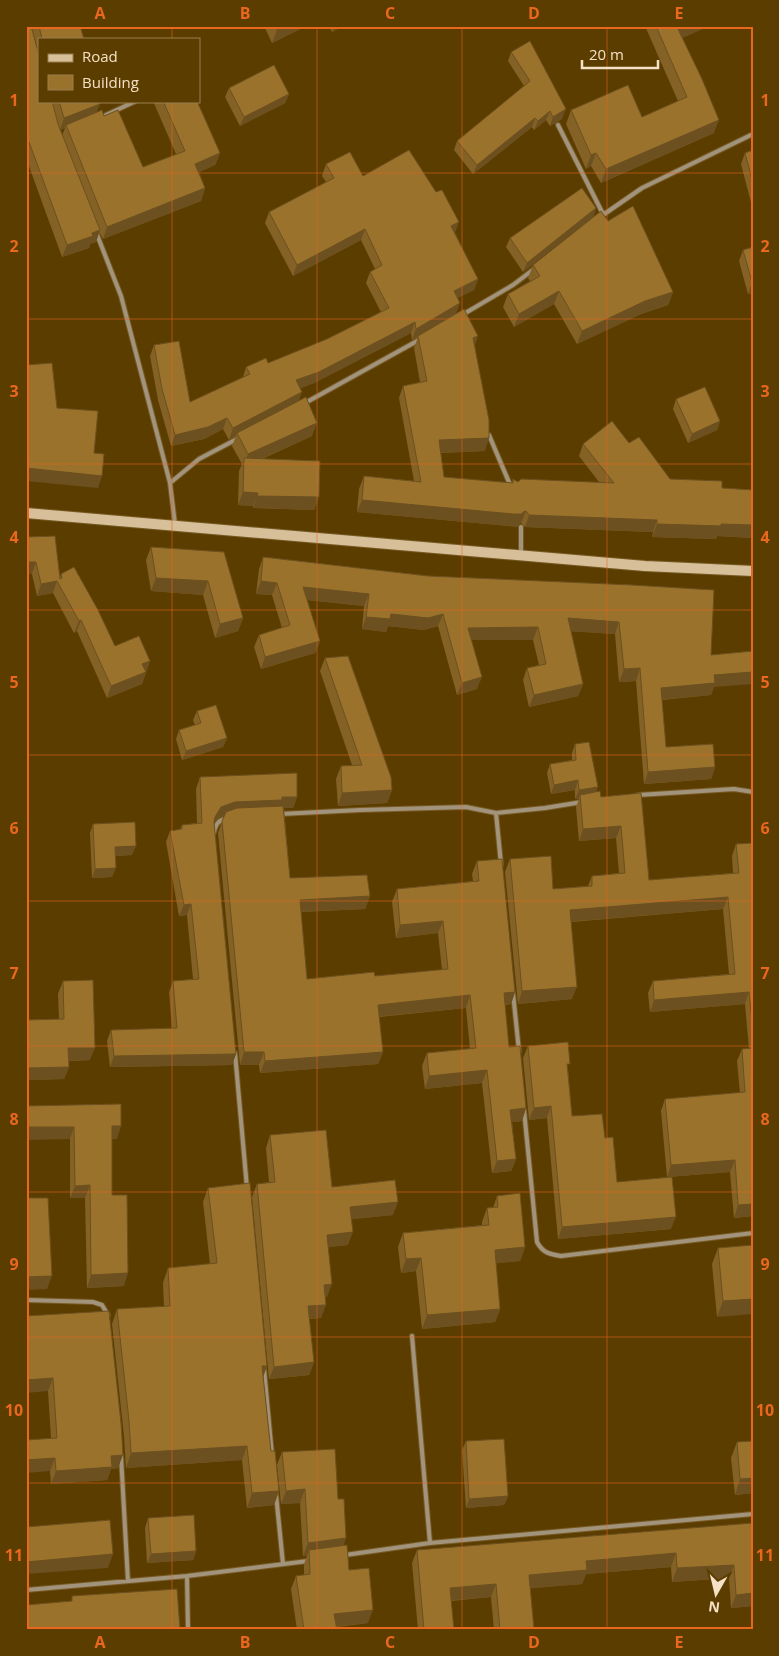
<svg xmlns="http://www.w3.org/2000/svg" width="779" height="1656" viewBox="0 0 779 1656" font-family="'Open Sans',sans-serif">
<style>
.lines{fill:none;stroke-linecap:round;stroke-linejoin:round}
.lane-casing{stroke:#775b24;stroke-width:6}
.secondary-casing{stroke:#775b24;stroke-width:12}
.lane{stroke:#a2937c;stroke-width:4}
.secondary{stroke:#d7bf9a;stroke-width:10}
.wall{fill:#846226;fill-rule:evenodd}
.shaded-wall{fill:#6c501f}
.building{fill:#9a722c;stroke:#6c501f}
.grid{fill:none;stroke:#e9671f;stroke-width:1;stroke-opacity:0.55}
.neatline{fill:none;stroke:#e9671f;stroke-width:2}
.grid-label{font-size:16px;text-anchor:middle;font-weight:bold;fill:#e9671f}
</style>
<rect width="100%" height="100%" fill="#5c3d00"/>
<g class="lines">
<!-- lane casing -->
<g class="lane-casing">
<path id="lane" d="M106,115L136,101
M558,125L603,214
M600,217L642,188L753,134
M96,232L121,296L170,483L175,524
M462,315L513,285L534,269
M305,403L419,340
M489,435L511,487
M170,483L199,459L237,439
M521,553V527
M638,795L734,789L753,792
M496,813L501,864
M280,814L360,810L466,807L496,813L545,808L582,802
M214,832C216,823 219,820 228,818
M513,993L519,1051
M235,1053L247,1188
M524,1110L537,1242C543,1253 549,1254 561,1256L753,1233
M26,1300L93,1302L102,1305L108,1315
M412,1336L430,1543
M264,1369L272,1455
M121,1456L128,1581
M276,1494L283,1564
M345,1555L430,1543L753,1514
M187,1576L188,1630
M26,1590L187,1576L308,1561"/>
</g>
<!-- secondary casing -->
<g class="secondary-casing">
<path id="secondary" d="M26,513L645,566L753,571"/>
</g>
<!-- lane -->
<use href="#lane" class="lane"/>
<!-- secondary -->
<use href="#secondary" class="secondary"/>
</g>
<!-- wall -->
<path class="wall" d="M26,26L39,101H99L96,113L104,116L143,167L176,154L153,101H197L220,153L215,165L199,172L205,188L201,201L103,239L99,232L96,242L90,244L89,248L62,257L26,158ZM65,128L62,136L60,130Z
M31,26H80L84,39H39V54Z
M264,26H306L272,43Z
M329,26H343L332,32Z
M645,26H709L682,38L714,133L601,183L591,166L586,169L566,124L571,110L642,117L678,101Z
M511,52L562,119L550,126L546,120L534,130L532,127L473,174L454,150L457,141L524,86L508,61Z
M229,88L289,94L285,103L240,126L225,97Z
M753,150V210L741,164L745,153Z
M326,164L363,176L455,233L478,279L474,290L457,298L456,313L475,345L485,451L440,453L444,477L512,483L513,479L518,482H599L579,456L583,444L629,443L670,479L722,488L753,490V538L717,536L716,539L652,537L653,532L525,527L521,523L519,524L517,527L509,526L357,512L359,489L364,476L414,481L399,398L403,386L420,382L414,348L418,337L412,340L411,333L314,383L300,388L299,400L312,436L262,459L319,497L314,510L253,508V506L238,505L239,471L242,464L232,446L236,436L229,440L223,429L204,439L171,446L158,400L150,356L154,345L190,402L243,377L246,367L268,363L327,339L381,312L366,283L370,272L375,269L361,240L293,276L265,223L269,212L326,182L322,176Z
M596,208L593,217L523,272L506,247L510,238Z
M608,221L673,292L668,305L641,314L577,344L554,304L514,327L503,307L508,294L530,281L528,278L533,265Z
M753,247V293L748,294L739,261L743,250Z
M676,399L720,421L717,430L688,443L673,409Z
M26,537L60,577L61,574L115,646L150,661L142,684L107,698L77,631L74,633L53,593L37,596L32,574H26Z
M151,547L224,552L243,618L238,631L215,638L203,595L151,591L146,560Z
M263,557L428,576L632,585L711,655L714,687L711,695L662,700L666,747L715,767L711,779L644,784L636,681L619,682L615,634L571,631L583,684L578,696L529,707L523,680L527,668L539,665L533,640H471L477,689L457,695L438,626L424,630L388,626L386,632L362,629L364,606L307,600L320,641L315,653L261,669L254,647L259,635L282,628L272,595L256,594L259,569Z
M325,658L392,790L387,803L338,806L336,779L341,766L352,765L320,671Z
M197,711L227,738L223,747L182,760L176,739L179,730L195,725L193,720Z
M575,744L596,792L601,797L641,793L649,880L733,873L732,856L736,844L753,843V1216L734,1218L730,1172L667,1177L661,1111L665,1099L740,1093L737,1061L742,1049H749L745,1004L650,1012L648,993L653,981L729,974L723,909L571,922L572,999L518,1004L505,872L510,859L553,889L588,886L592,876L619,873L616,838L579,841L576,807L579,799H575V790L551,794L547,773L550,764L572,760V753Z
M200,777L297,797L293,808H284L290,878L370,896L365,909L301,912L307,979L375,976L442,970L438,933L396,938L392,902L397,889L473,881L472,874L477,861L515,992L511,1004L505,1005L509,1047L526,1108L522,1121L512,1122L516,1159L511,1171L492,1173L482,1083L425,1089L422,1066L427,1053L470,1049L466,1008L379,1017L383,1052L378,1064L260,1073L259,1065H240L218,833L224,816L217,819L214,823L236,1054L232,1065L110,1067L107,1041L111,1030L172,1029L169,992L173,981L193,979L187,915L179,916L166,842L170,831L180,829L182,825L197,823L196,789Z
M93,824L132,855L115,856L112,877L92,878L90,833Z
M63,981L90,1060L69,1061V1067L64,1079L26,1080V1020L59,1019L58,994Z
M528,1046L568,1070L572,1116L605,1138L617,1182L671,1229L558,1239L547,1118L529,1120L523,1058Z
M26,1106L117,1139H112V1195L124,1286L87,1288L85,1198H70V1139Z
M270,1135L332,1187L393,1215L352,1219L348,1245L328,1247L327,1297H325L321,1318L309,1319L314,1362L309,1375L269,1379L252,1197L257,1184L269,1182L266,1148Z
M208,1188L267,1366L263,1377L271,1451L279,1491L274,1505L247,1508L242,1460L126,1468L124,1436L112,1324L117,1309L164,1307L163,1283L168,1268L210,1264L203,1202Z
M497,1196L525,1247L520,1261L496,1263L500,1309L495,1322L422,1329L416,1271L401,1273L398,1247L403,1233L482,1225V1222L487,1208H493Z
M753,1245L717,1317L712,1264L718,1248Z
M26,1316L118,1468L111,1469L107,1480L51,1484L50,1471L51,1438L48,1391Z
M466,1441L508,1496L504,1505L466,1508L462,1450Z
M737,1442L753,1493L735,1495L731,1458Z
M282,1452L338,1499L344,1546L349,1570L368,1623L337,1627V1630H297L291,1589L296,1576L304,1575V1564L307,1556H303L300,1503L281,1504L277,1465Z
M148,1518L196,1551L193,1560L147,1563L145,1528Z
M753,1523V1606L731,1608L729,1578L672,1582L671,1567L586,1574L582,1584L530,1588L533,1630H494L491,1597L451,1601L454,1630H418L412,1563L417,1550Z"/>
<!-- shaded-wall -->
<path class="shaded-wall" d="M280,26H306L272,43L278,27Z
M334,26H343L332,32Z
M684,26H709L673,42L678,29Z
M289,94L285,103L240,126L244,117Z
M100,104L95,116L66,125L65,128L60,130L64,118Z
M566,109L562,119L550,126L553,117Z
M550,111L546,120L534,130L538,121Z
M535,118L532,127L473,174L477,165Z
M719,120L714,133L601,183L606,169Z
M29,142L26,150V143Z
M220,153L215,165L190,176L195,164Z
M596,153L591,166L586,169L591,155Z
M205,188L201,201L103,239L107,227Z
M596,208L593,217L523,272L527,263Z
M459,222L455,233L451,226Z
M365,229L361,240L293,276L297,265Z
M100,230L96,242L90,244L89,248L62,257L67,245Z
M478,279L474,290L449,302L454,291Z
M752,282H753V293L748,294Z
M559,291L554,304L514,327L519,314Z
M673,292L668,305L641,314L577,344L582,331L645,301Z
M460,303L456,314L412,340L416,329Z
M415,322L411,333L314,383L292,392L296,380Z
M478,336L474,348L473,338Z
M302,392L298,403L237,433L236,436L229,440L233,428Z
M227,418L223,429L204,439L171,446L175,435Z
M720,421L717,430L688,443L692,434Z
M317,423L312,436L243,467L248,454Z
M489,438L485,451L434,453L439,440Z
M26,468L102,476L98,488L26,481Z
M243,492L258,493L253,506L238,505Z
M257,496L319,497L314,510L253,508Z
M362,500L523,512L526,511L521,523L519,524L517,527L509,526L357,512Z
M529,515L657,520L653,532L525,527Z
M657,524H721L753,525V538L717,536L716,539L652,537Z
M26,562H36L32,574H26Z
M156,578L208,581L203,595L151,591Z
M57,581L53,593L37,596L41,584Z
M261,581L277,583L272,595L256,594Z
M303,587L369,594L364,606L299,599Z
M391,614H443L438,626L424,630L388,626L386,632L362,629L366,617Z
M243,618L238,631L215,638L220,624Z
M568,618L619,622L615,634L563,631Z
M81,620L77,631L74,633L79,621Z
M538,627L533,640H464L468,628Z
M320,641L315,653L261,669L265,657Z
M150,661L142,684L107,698L111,686L142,664Z
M640,668L636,681L619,682L624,669Z
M753,672V684L714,687L711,695L657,700L661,688L714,675Z
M482,677L477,689L457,695L462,683Z
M583,684L578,696L529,707L534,695Z
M227,738L223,747L182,760L186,751Z
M715,767L711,779L644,784L648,772Z
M578,780L575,790L551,794L554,785Z
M598,787L594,796L580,795L579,799H575L579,790Z
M392,790L387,803L338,806L342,793Z
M282,797H297L293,808H279L231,813L217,819L211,828L215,817L221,807L235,802Z
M621,826L616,838L579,841L583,829Z
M136,846L132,855L111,856L115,847Z
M116,868L112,877L92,878L95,869Z
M370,896L365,909L295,912L300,900Z
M728,897L723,909L565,922L570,910Z
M191,904L187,915L179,916L184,905Z
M443,921L438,933L396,938L400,925Z
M577,987L572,999L518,1004L522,991Z
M515,992L511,1004L499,1005L504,993Z
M749,992L745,1004L650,1012L654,1000Z
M470,995L466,1008L373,1017L378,1005Z
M68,1048H95L90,1060L64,1061Z
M244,1052H264L259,1065H240Z
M383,1052L378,1064L260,1073L265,1061Z
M236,1054L232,1065L110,1067L114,1056Z
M69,1067L64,1079L26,1080V1068Z
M487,1070L482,1083L425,1089L429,1076Z
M551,1106L547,1118L529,1120L534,1108Z
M526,1108L522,1121L506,1123L510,1110Z
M112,1126H121L117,1139H107Z
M26,1127H74L70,1139L26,1140Z
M516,1159L511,1171L492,1173L497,1161Z
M735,1160L730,1172L667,1177L671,1165Z
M90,1185L85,1198H70L75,1186Z
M398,1202L393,1215L346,1220L350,1207Z
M753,1204V1216L734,1218L738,1205Z
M676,1217L671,1229L558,1239L562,1227Z
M353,1232L348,1245L322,1248L327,1235Z
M525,1247L520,1261L490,1264L495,1250Z
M421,1258L416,1271L401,1273L406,1259Z
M128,1273L124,1286L87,1288L91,1275Z
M52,1276L47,1289L26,1290V1277Z
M332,1284L327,1297L319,1298L324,1285Z
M753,1299V1314L717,1317L723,1301Z
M326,1305L321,1318L303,1319L308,1306Z
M500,1309L495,1322L422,1329L427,1315Z
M314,1362L309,1375L269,1379L274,1367Z
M262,1366H267L262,1380Z
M53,1378L48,1391L26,1393V1380Z
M247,1446L242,1460L126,1468L131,1453Z
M123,1455L118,1468L111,1469L107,1480L51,1484L56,1471L111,1456Z
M55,1458L50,1471L26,1473V1460Z
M753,1478V1493L735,1495L740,1479Z
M305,1489L300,1503L281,1504L286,1491Z
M279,1491L274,1505L247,1508L252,1493Z
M508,1496L504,1505L466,1508L469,1499Z
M346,1538L342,1551L309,1550L307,1556H303L308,1543Z
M196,1551L193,1560L147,1563L151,1554Z
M676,1553L671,1567L586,1574L582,1584L525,1589L529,1575L586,1561Z
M113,1554L108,1568L26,1574V1562Z
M734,1565L729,1578L672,1582L677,1568Z
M496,1584L491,1597L445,1601L450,1588Z
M753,1593V1606L731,1608L736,1595Z
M373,1610L368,1623L329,1627L334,1614Z"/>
<!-- building -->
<path class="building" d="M26,26H31L39,55V101H52L58,124L100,230L92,233L93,236L67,245L29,142L26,143Z
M39,26H80L84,39H42Z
M656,26H684L678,29L702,79L719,120L606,169L596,153L591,155L571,110L628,85L642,117L687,97Z
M530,41L566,109L553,117L550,111L538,121L535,118L477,165L457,141L530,81L511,52Z
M274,65L289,94L244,117L229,88Z
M59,101H99L100,104L64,118Z
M163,101H197L220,153L195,164L205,188L107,227L66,125L102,110L104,116L118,110L143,167L185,151Z
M409,150L436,192L442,190L459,222L451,226L478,279L454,291L460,303L416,329L415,322L319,372L296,380L302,392L233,428L227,418L208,427L175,435L162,389L154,345L179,341L190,402L250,374L246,367L266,358L268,363L327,339L389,308L370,272L382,265L365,229L297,265L269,212L334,178L326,164L350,152L363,176Z
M753,150V183L745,153Z
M582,188L596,208L527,263L510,238Z
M633,206L673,292L645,301L582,331L559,291L519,314L508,294L540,276L533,265L601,211L608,221Z
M753,247V282H752L743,250Z
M464,309L478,336L473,338L489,420V438L439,440L444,477L513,483V479L518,482L521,479L614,483L583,444L612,421L629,443L639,437L670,479L722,481V488L753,490V525L721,524V526L657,524V520L529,515L526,511L523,512L522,514H513L362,500L364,476L421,482L403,386L427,381L418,336Z
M52,363L57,408L98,411L94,453L104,454L102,476L26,468V365Z
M705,387L720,421L692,434L676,399Z
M306,397L317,423L248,454L237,433Z
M244,458L320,461L319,497L257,496L258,493L243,492Z
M55,536L60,579L62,578L61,574L74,567L98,610L115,646L139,636L150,661L142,664L146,672L111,686L81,620L79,621L57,581L41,584L36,562H26V537Z
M151,547L224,552L243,618L220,624L208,581L156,578Z
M263,557L428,576L632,585L714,590L711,655L753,651V672L714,675L715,683L661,688L666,747L713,744L715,767L648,772L640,668L624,669L619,622L568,618L583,684L534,695L527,668L546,664L538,627L468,628L482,677L462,683L443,614L428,618L391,614L390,619L366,617L369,594L303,587L320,641L265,657L259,635L290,625L277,583L261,581Z
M348,656L391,777L392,790L342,793L341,766L362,765L325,658Z
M216,705L227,738L186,751L179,730L201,723L197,711Z
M589,742L598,787L579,790L578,780L554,785L550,764L576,760L575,744Z
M297,773V797H282V800L235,802L221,807L215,817L214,822L236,1054L114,1056L111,1030L177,1028L173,981L199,979L191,904L184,905L170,831L182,829V825L202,823L200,777Z
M600,791L601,797L641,793L649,880L739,873L736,844L753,843V1032L749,992L654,1000L653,981L735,974L728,897L570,910L577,987L522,991L510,859L551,856L553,889L592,886V876L625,873L621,826L583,829L580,795Z
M283,806L290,878L367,875L370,896L300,900L307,979L374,972L375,976L448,969L443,921L400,925L397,889L479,881L477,861L502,859L515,992L504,993L509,1047L520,1046L526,1108L510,1110L516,1159L497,1161L487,1070L429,1076L427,1053L476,1048L470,995L378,1005L383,1052L265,1061L264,1052H244L222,821L226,812L237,808Z
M135,822L136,846L115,847L116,868L95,869L93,824Z
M93,980L95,1048H68L69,1067L26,1068V1020L64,1019L63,981Z
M568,1042L570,1064H567L572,1116L602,1114L605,1138L613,1137L617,1182L672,1177L676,1217L562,1227L551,1106L534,1108L528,1046Z
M753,1048V1204L738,1205L735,1160L671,1165L665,1099L745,1092L742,1049Z
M121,1104V1126H112V1195H127L128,1273L91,1275L90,1185L75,1186L74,1127H26V1106Z
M326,1130L332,1187L395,1180L398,1202L350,1207L353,1232L327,1235L332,1284L324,1285L326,1305L308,1306L314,1362L274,1367L257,1184L275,1182L270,1135Z
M250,1183L267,1366H262L271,1451H275L279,1491L252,1493L247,1446L131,1453L129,1421L117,1309L170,1306L168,1268L217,1263L208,1188Z
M520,1193L525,1247L495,1250L500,1309L427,1315L421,1258L406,1259L403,1233L489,1225L487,1208L498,1207L497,1196Z
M26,1198H48L52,1276L26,1277Z
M753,1245V1299L723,1301L718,1248Z
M109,1311L121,1423L123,1455L111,1456L112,1467L56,1471L55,1458L26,1460V1440L57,1438L53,1378L26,1380V1316Z
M504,1439L508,1496L469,1499L466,1441Z
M753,1441V1478L740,1479L737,1442Z
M335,1449L338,1499H344L346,1538L308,1543L305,1489L286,1491L282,1452Z
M194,1515L196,1551L151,1554L148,1518Z
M110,1520L113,1554L26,1562V1527Z
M753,1523V1593L736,1595L734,1565L677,1568L676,1553L586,1561L587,1570L529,1575L534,1629L520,1630H500L496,1584L450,1588L454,1630H424L417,1550Z
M347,1545L349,1570L369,1568L373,1610L334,1614L337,1630H304L296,1576L310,1574L309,1550Z
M177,1589L180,1629L170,1630H26V1605L72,1601V1596Z"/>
<!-- grid -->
<path class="grid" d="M172,26V39M317,26V1630M462,26V1630M607,26V1630M172,101V1630M26,173H753M26,319H753M26,464H753M26,610H753M26,755H753M26,901H753M26,1046H753M26,1192H753M26,1337H753M26,1483H753"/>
<!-- border -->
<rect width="779" height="1656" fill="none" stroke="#5c3d00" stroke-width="55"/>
<!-- legend -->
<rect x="38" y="38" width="162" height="65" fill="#5c3d00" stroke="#997f4f"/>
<rect x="48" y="54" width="25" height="8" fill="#d7bf9a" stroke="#997f4f"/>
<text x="82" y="62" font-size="15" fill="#f4e1c6">Road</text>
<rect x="48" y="75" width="25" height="15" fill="#9a722c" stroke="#997f4f"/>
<text x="82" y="88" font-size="15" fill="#f4e1c6">Building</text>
<!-- north arrow -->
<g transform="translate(716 1594) rotate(188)" stroke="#5c3d00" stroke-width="4" paint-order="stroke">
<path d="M0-4L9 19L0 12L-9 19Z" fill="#f4e1c6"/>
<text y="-8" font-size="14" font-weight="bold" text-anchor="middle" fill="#f4e1c6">N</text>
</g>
<!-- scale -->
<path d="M582 60v8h76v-8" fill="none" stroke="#f4e1c6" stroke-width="2.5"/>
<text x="589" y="60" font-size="15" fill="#f4e1c6" stroke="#5c3d00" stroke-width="4" paint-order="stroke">20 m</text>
<rect x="28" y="28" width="724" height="1600" class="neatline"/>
<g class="grid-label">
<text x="100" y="19">A</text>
<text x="245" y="19">B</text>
<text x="390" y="19">C</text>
<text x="534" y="19">D</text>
<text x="679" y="19">E</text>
<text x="14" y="106">1</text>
<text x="765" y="106">1</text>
<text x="14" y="252">2</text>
<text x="765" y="252">2</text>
<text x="14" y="397">3</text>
<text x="765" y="397">3</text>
<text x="14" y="543">4</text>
<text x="765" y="543">4</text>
<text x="14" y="688">5</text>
<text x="765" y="688">5</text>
<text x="14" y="834">6</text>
<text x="765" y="834">6</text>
<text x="14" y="979">7</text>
<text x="765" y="979">7</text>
<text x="14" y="1125">8</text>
<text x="765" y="1125">8</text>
<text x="14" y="1270">9</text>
<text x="765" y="1270">9</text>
<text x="14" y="1416">10</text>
<text x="765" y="1416">10</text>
<text x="14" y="1561">11</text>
<text x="765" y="1561">11</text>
<text x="100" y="1648">A</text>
<text x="245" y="1648">B</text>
<text x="390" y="1648">C</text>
<text x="534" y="1648">D</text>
<text x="679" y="1648">E</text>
</g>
</svg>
